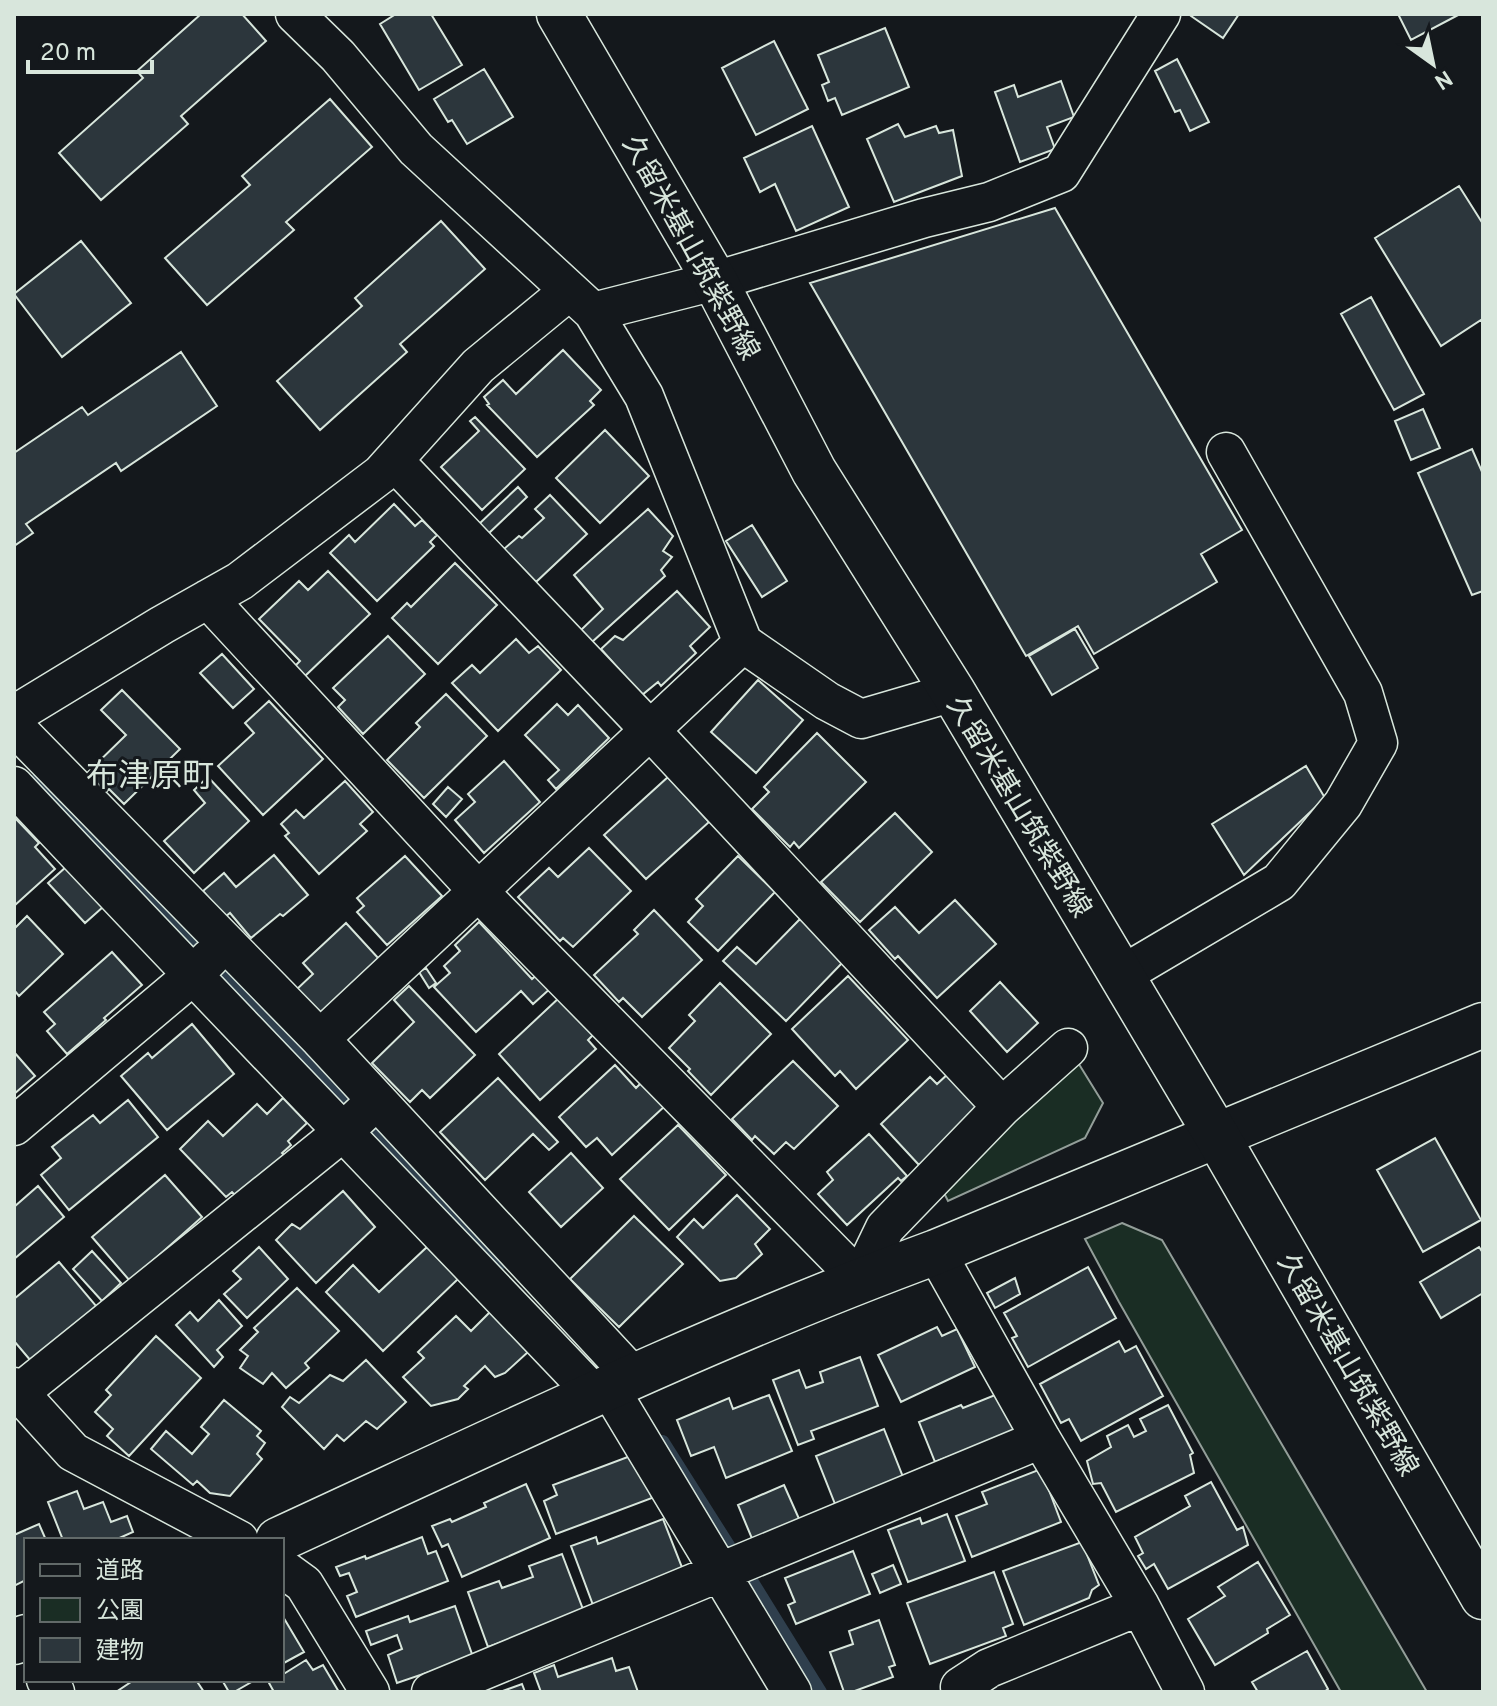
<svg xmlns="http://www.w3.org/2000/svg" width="1497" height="1706" viewBox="0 0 1497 1706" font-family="Overpass,'Noto Sans JP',sans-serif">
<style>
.green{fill:#1a2d24;stroke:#939e99;stroke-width:2}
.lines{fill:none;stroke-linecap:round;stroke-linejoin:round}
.stream{stroke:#2f3f4d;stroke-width:12}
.building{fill:#2c363c;stroke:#d8e6dc;stroke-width:2}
.street-casing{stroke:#d8e6dc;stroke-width:41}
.secondary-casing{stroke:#d8e6dc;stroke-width:47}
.primary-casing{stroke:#d8e6dc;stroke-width:47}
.street{stroke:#14181c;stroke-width:38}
.secondary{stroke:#14181c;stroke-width:44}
.primary{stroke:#14181c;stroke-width:44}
.labels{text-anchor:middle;stroke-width:6;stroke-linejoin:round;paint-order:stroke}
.street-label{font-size:28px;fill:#d8e6dc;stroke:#14181c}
.quarter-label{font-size:32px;fill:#d8e6dc;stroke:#14181c}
</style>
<rect width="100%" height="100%" fill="#14181c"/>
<!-- green -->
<path class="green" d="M1077,1061L1103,1103L1085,1138L948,1201L942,1189Z
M1122,1223L1162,1240L1427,1692H1341L1119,1302L1085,1239Z"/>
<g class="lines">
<!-- stream -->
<path class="stream" d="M36,780L199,948
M223,973L348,1104
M371,1128L502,1263
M663,1441L732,1550
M751,1579L821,1692"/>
</g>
<!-- building -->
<path class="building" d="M201,14H242L266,41L181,116L188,124L101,200L59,153L143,78L137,71Z
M396,14H431L462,65L419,90L380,24Z
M1192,14H1239L1223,38L1191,16Z
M1398,14H1460L1411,40Z
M885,28L909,87L842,115L835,98L828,101L822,85L829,82L818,55Z
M774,41L808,109L756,135L722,68Z
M1177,59L1209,122L1190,131L1180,110L1175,112L1155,71Z
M484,69L513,117L467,144L452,120L448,122L434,99Z
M1061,81L1074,117L1047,127L1055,149L1020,162L995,92L1014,85L1018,97Z
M330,99L372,147L286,222L294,230L207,305L165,258L250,185L242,176Z
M898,124L905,137L936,126L939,133L953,130L962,176L894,202L867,139Z
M812,126L849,207L796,231L775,184L760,192L744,158Z
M1459,186L1483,224V324L1481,320L1441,346L1375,238Z
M1055,208L1242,530L1201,554L1217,582L1094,654L1078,626L1026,656L810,283Z
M441,221L485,269L400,344L407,352L320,430L277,381L362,306L355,298Z
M81,241L131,303L62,357L14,294Z
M1371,297L1424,394L1394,410L1341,314Z
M563,350L601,390L590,401L594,405L537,457L487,405L489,404L484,397L503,380L516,394Z
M181,352L217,406L121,471L116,463L26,524L33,533L14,546V453L82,407L88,415Z
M1423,409L1440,448L1411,460L1395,421Z
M475,417L525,469L482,510L441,467L479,431L470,421Z
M605,430L649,476L600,523L556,478Z
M1472,449L1483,474V591L1472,595L1418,473Z
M518,487L527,497L488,534L479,524Z
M550,495L587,534L536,582L504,549L519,536L522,538L544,518L535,509Z
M394,504L415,526L422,520L437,535L430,542L434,546L377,601L330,553L349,535L355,542Z
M648,509L673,536L663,551L672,557L661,570L665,576L592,642L581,630L603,609L574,575Z
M752,525L787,581L762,597L726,541Z
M455,563L497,605L438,664L392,618L407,603L411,607Z
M328,571L370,614L305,676L295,666L300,661L259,619L299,581L308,590Z
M677,591L710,627L690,646L696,653L661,686L658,682L642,695L601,649L615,636L623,640Z
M1075,629L1098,668L1052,695L1029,656Z
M388,636L425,674L363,734L338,707L345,700L333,688Z
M516,639L529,653L538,646L561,670L498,731L452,683L472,665L480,673Z
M222,654L254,689L233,708L200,673Z
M758,680L803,720L756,773L711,732Z
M122,690L180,749L124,804L109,789L106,792L87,773L126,735L101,710Z
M446,694L487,736L424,798L387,760L420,727L416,723Z
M269,701L323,759L263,815L218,766L254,733L245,723Z
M557,704L568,715L578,705L609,738L556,789L548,780L559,770L525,735Z
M817,733L866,782L799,848L794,842L790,847L752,809L769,792L764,787Z
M504,761L540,802L484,853L455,820L475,802L468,794Z
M1306,766L1325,798L1244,875L1212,824Z
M208,777L249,821L194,873L164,841L205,803L194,790Z
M668,777L709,822L646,879L604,835Z
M345,781L373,812L360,824L367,831L319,874L285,836L289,833L281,824L296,810L304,818Z
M448,787L462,799L446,817L433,804Z
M895,813L932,852L860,922L821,882Z
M16,819L39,843L35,847L55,869L14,906V821Z
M589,848L631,891L573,947L563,938L560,941L518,897L549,868L558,877Z
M274,855L308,895L283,916L280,914L251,938L230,913L225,917L203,891L224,873L236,887Z
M405,856L442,896L387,945L357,912L364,906L357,898Z
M738,856L775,892L718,951L688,922L703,906L696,899Z
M66,867L103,907L85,923L48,883Z
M955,900L996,944L937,998L898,956L895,959L869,930L895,907L919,933Z
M654,910L702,960L642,1017L623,998L619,1002L594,975L638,934L634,930Z
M27,916L63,954L19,996L14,990V929Z
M800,919L844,961L786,1021L723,961L737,947L756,964Z
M479,922L532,979L539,973L552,987L533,1004L521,991L476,1032L434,987L450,973L444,966L460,951L455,945Z
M346,923L379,959L320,1014L297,989L313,974L303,963Z
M112,952L142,985L104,1018L106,1020L67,1054L47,1031L55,1024L44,1012Z
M426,968L436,983L429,988L419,972Z
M848,976L908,1040L856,1089L840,1071L835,1076L792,1029Z
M1000,982L1038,1023L1007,1052L970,1011Z
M720,983L771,1034L711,1095L688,1071L690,1069L669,1048L695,1021L689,1015Z
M409,986L475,1055L430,1098L422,1090L410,1102L372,1063L414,1022L394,1000Z
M560,997L594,1034L588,1040L596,1049L540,1100L499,1054Z
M192,1024L234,1074L167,1130L121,1076L148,1053L152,1058Z
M14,1052L35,1076L14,1094Z
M793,1061L838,1106L794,1149L786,1142L774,1154L755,1136L752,1140L732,1119Z
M615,1065L636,1088L643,1081L666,1105L612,1155L597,1138L586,1147L559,1117Z
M949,1073L982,1107L919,1165L881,1124L930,1077L937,1084Z
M498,1078L558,1142L549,1150L533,1134L485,1180L440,1132Z
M283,1098L307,1123L288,1141L291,1145L282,1153L285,1156L235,1195L232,1192L226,1197L180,1149L208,1121L223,1136L257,1104L267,1114Z
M128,1100L158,1137L69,1210L41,1175L61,1158L52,1147L93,1115L100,1123Z
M678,1125L726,1175L669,1230L620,1179Z
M869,1134L907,1176L901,1181L898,1178L847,1225L818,1194L833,1180L827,1172Z
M1435,1138L1481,1220L1423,1252L1377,1170Z
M571,1153L603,1188L561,1227L529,1192Z
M165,1175L202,1217L130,1281L92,1237Z
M38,1186L64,1217L14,1259V1207Z
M343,1191L375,1227L316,1283L276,1240L292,1224L300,1229Z
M737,1195L770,1229L755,1244L762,1254L736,1278L720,1281L677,1237L694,1219L703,1228Z
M634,1216L683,1264L619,1327L570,1279Z
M259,1247L288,1279L247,1318L224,1294L241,1279L233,1271Z
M427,1247L458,1279L383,1351L326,1292L353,1265L379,1292Z
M1479,1247L1483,1253V1293L1441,1318L1420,1282Z
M92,1251L121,1283L102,1301L73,1269Z
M59,1262L97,1307L31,1361L14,1341V1299Z
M1088,1267L1116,1318L1028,1367L1012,1338L1017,1336L1004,1313Z
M1015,1278L1020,1294L995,1308L987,1293Z
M297,1288L339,1331L305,1363L309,1368L286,1388L272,1373L263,1384L240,1368L248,1356L240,1350L258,1332L254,1328Z
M219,1300L242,1326L217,1350L223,1357L214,1367L176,1325L190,1312L198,1321Z
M490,1312L528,1352L505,1373L495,1377L485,1366L464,1386L468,1389L458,1399L431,1406L403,1377L424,1358L418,1352L456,1316L471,1331Z
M937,1327L942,1336L957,1329L975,1367L901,1402L878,1355Z
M156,1336L201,1378L129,1456L107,1436L113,1429L95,1412L111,1395L106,1390Z
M1119,1341L1125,1352L1136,1346L1163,1396L1081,1441L1069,1419L1061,1423L1040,1384Z
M860,1357L878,1406L811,1431L814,1439L798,1445L773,1380L799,1370L806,1388L823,1382L820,1372Z
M366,1360L406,1402L377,1429L366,1421L344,1441L337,1435L324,1449L282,1407L290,1397L299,1403L330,1375L343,1381Z
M1000,1393L1015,1431L935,1462L919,1422L961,1405L963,1408Z
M769,1395L792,1451L726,1478L714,1447L691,1456L677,1420L729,1398L733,1409Z
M224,1400L261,1431L257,1436L265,1443L257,1454L262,1459L230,1496L210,1493L197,1481L193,1485L151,1449L166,1431L192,1454L209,1434L201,1427Z
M1168,1405L1193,1453L1190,1455L1194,1473L1116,1512L1101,1483L1093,1484L1087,1461L1111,1447L1107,1436L1128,1425L1134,1437L1146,1431L1140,1419Z
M884,1429L903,1477L835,1504L816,1456Z
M633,1455L642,1471L652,1498L556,1534L544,1501L557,1495L553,1485Z
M1041,1469L1061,1522L972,1557L956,1516L987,1504L982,1492Z
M1211,1482L1237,1530L1243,1527L1248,1545L1168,1589L1154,1564L1146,1569L1138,1556L1143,1553L1135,1537L1190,1506L1185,1496Z
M526,1484L550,1538L462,1577L448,1544L442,1547L432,1526L450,1519L452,1522L486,1507L484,1503Z
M784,1485L800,1521L753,1541L738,1505Z
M77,1491L84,1509L103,1502L111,1522L127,1516L133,1532L115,1540H63L48,1502Z
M947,1514L965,1561L908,1582L888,1530L920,1518L922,1524Z
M663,1519L683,1570L593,1605L571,1546L596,1537L598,1544Z
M39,1524L46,1540H26V1580L14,1586V1535Z
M422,1537L428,1554L436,1551L448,1581L356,1617L347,1596L357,1592L349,1573L340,1576L336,1567L365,1556L366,1559Z
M1082,1542L1099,1585L1092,1590L1089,1598L1024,1625L1003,1571Z
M853,1551L870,1594L796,1624L788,1605L795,1602L785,1578Z
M562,1554L584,1612L488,1647L468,1592L499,1581L502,1588L533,1577L529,1566Z
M1258,1562L1290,1615L1267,1629L1268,1633L1215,1665L1188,1619L1225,1596L1218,1587Z
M893,1565L901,1584L880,1593L872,1574Z
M994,1572L1013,1624L1003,1628L1006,1636L930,1664L907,1603Z
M455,1606L473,1657L397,1683L388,1655L402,1649L397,1635L371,1645L366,1631L408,1616L410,1622Z
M282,1615L304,1652L282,1664Z
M879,1620L895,1665L889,1667L893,1677L852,1692H844L830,1652L853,1644L849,1631Z
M1307,1651L1328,1689L1324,1692H1258L1252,1682Z
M612,1658L616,1671L629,1667L638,1692H541L534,1673L554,1665L558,1677Z
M306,1660L313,1670L323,1665L339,1692H274L269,1683L273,1680H282V1675Z
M134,1680H196L204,1692H116Z
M222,1680H255L234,1692H229Z
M522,1684L525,1692H500Z"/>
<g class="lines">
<!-- street casing -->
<g class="street-casing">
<path id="street" d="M295,14L338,56L416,149L593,312L644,396L743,643L827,701L861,719L953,692
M593,312L715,281L924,218L989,202L1061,173L1161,14
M394,461L650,730L1002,1107
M208,599L479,892L860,1280L885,1228L1002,1107L1068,1048
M14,715L162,625L240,581L381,474L478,366L569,291
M14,726L320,1039L633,1376
M14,786C205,990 401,1191 594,1394
M1120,976L1279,882L1343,804L1378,743L1363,693L1226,452
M320,1039L743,643
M14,1126L192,976L210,958
M936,1252L1041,1439L1140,1606L1185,1692
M14,1387L73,1452L239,1540
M609,1388L792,1692
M19,1393L344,1131L363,1113
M282,1568L304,1584L370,1692
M46,1680L55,1692
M960,1687L989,1668L1140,1606
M431,1692L1041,1439"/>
</g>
<!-- secondary casing -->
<g class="secondary-casing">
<path id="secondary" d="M278,1540C495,1440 711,1335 936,1252L1483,1025
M14,1642L26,1637"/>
</g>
<!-- primary casing -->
<g class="primary-casing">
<path id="primary" d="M559,14L715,281L814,471L953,692L1217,1136L1483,1597"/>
</g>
<!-- street -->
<use href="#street" class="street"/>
<!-- secondary -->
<use href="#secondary" class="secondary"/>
<!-- primary -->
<use href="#primary" class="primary"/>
</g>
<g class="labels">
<!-- street labels -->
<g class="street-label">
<text transform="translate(692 247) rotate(61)" y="10">久留米基山筑紫野線</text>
<text transform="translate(1020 806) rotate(59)" y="10">久留米基山筑紫野線</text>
<text transform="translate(1349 1364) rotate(60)" y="10">久留米基山筑紫野線</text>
</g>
<!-- quarter labels -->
<g class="quarter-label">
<text x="150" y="786">布津原町</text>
</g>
</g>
<!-- border -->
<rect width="1497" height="1706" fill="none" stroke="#d8e6dc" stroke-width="32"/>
<!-- legend -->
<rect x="24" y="1538" width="260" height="144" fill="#14181c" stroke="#626a69" stroke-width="2"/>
<rect x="40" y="1564" width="40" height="12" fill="#14181c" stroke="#626a69" stroke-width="2"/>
<text x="96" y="1578" font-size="24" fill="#d8e6dc">道路</text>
<rect x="40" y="1598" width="40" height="24" fill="#1a2d24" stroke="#626a69" stroke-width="2"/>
<text x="96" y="1618" font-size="24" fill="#d8e6dc">公園</text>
<rect x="40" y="1638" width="40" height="24" fill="#2c363c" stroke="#626a69" stroke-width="2"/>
<text x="96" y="1658" font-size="24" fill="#d8e6dc">建物</text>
<!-- north arrow -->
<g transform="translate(1433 64) rotate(147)" stroke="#14181c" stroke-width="6" paint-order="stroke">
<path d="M0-6L14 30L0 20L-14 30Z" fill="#d8e6dc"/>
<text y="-12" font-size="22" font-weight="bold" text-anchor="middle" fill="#d8e6dc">N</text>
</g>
<!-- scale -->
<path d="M28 60v12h124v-12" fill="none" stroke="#d8e6dc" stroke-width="4"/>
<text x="40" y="60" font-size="24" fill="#d8e6dc" stroke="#14181c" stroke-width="6" paint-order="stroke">20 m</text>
</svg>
